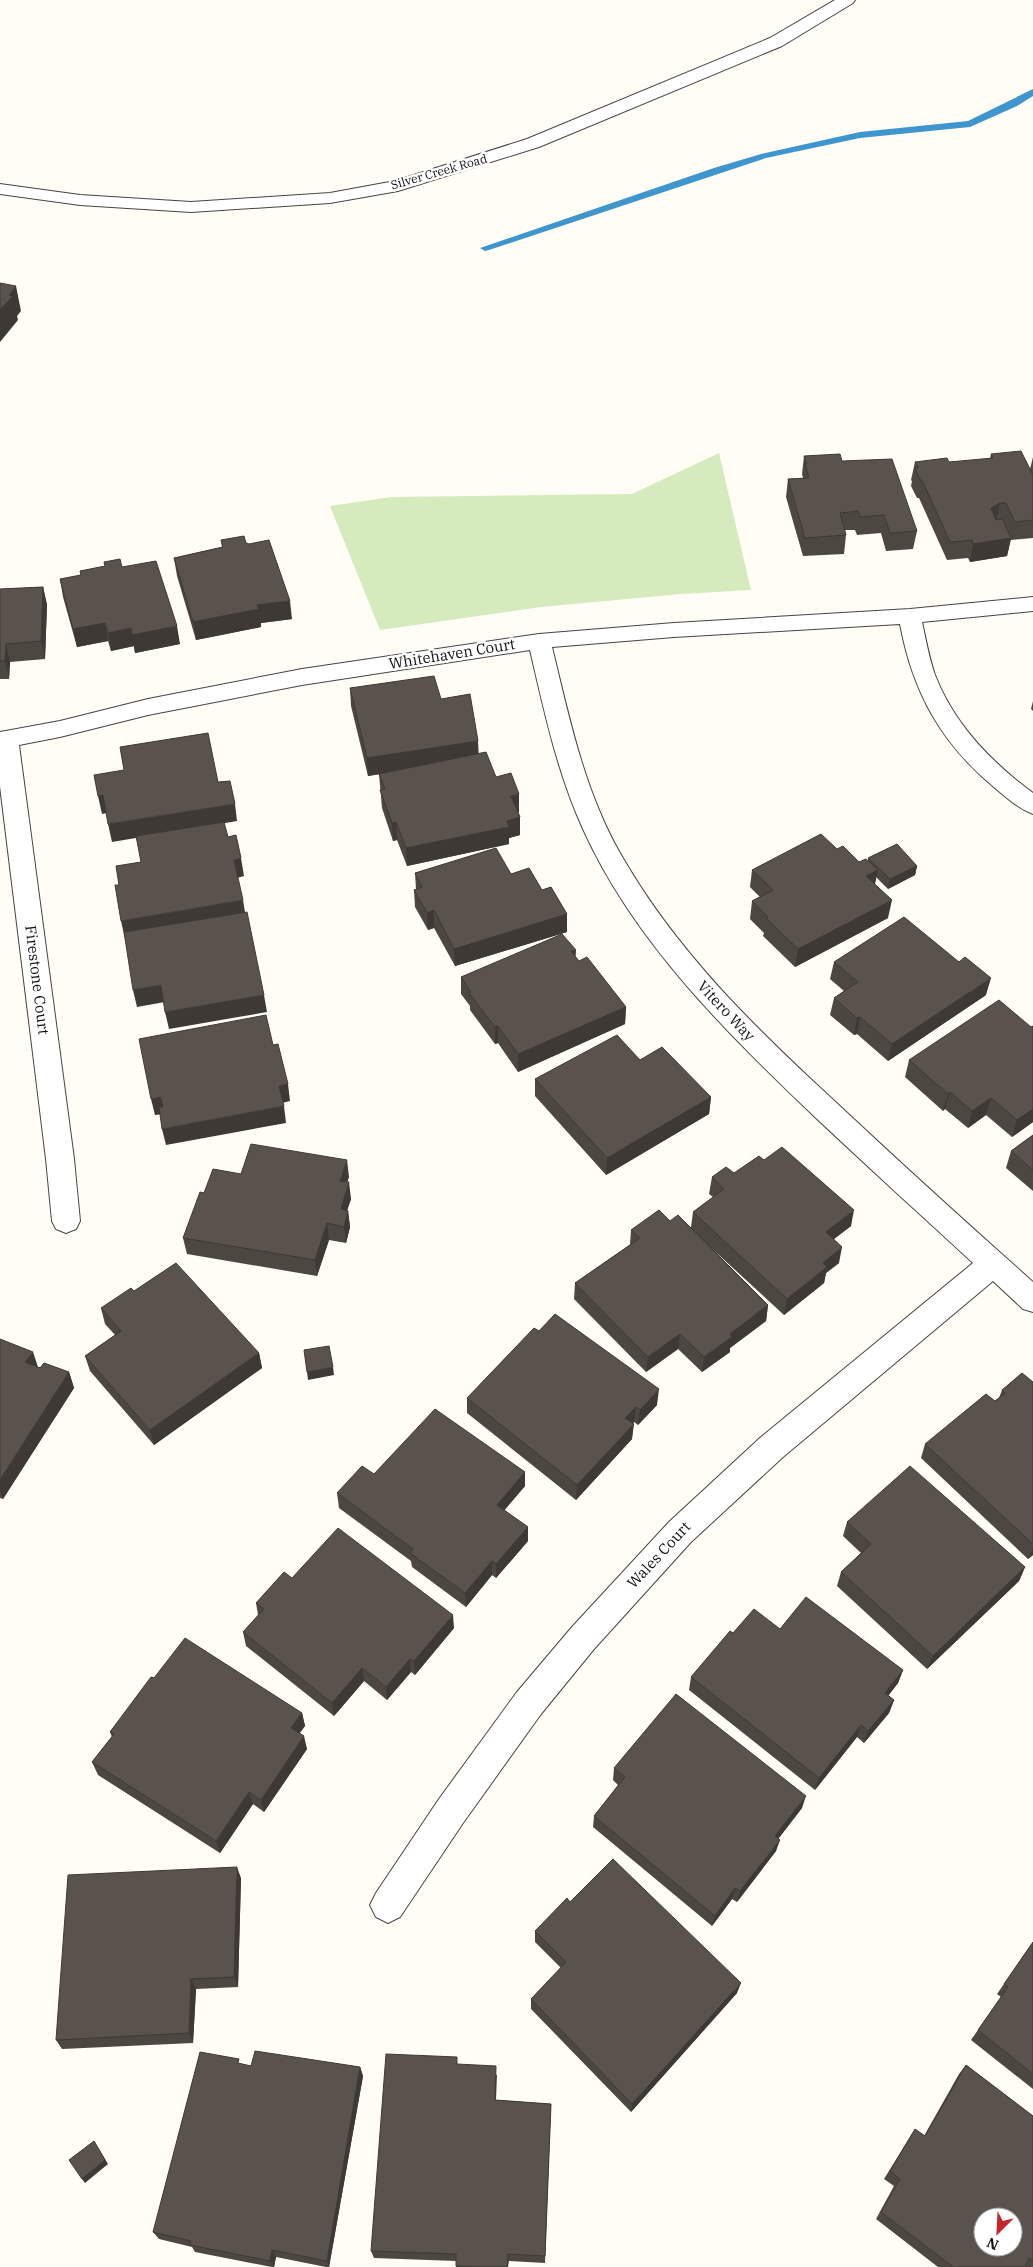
<svg xmlns="http://www.w3.org/2000/svg" width="1033" height="2267" viewBox="0 0 1033 2267" font-family="'IBM Plex Serif',serif">
<style>
.green{fill:#d5ebbd}
.lines{fill:none;stroke-linecap:round;stroke-linejoin:round}
.stream{fill:#3f96cf;fill-rule:evenodd}
.minor-casing{stroke:#444;stroke-width:2}
.minor{fill:#fff;fill-rule:evenodd}
.wall{fill:#4d4742}
.shaded-wall{fill:#3f3936}
.building{fill:#5a524d;stroke:#3f3936;fill-rule:evenodd}
.labels{text-anchor:middle;stroke-width:5;stroke-linejoin:round;paint-order:stroke}
.far-street-label{font-size:12px;fill:#111;stroke:#fff}
.street-label{font-size:15px;fill:#111;stroke:#fff}
</style>
<rect width="100%" height="100%" fill="#fffdf5"/>
<!-- green -->
<path class="green" d="M719,453L751,590L681,594L541,607L380,630L330,506L391,497L632,494Z"/>
<g class="lines">
<!-- stream -->
<path class="stream" d="M1033,89V96L1017,106L970,127L860,138L766,158L489,250L485,251L480,248L714,168L761,154L860,132L968,121Z"/>
<!-- minor casing -->
<g class="minor-casing">
<path id="minor" d="M835,0H855L853,3L782,46L539,147L398,191L330,203L191,212L80,205L0,194V184L80,195L191,202L330,193L395,181L527,139L770,38Z
M1033,597V611L922,622C926,640 929,658 935,675C954,724 991,762 1033,793V814C1019,809 1007,798 995,788C941,743 913,693 900,624L674,637L552,647C569,717 584,790 620,853C676,952 759,1032 842,1108C905,1167 969,1225 1033,1282V1312L1023,1309L993,1281L783,1457L691,1542L594,1649L541,1714L463,1823L400,1917L388,1923L376,1917L370,1905L376,1893L439,1799L517,1692L572,1627L669,1522L761,1437L973,1263C921,1215 868,1167 816,1118C727,1033 634,942 583,829C557,772 544,710 530,650L302,685L148,715L60,737L19,745L74,1159L80,1221L76,1229L66,1233L56,1229L52,1221L46,1159L0,786V732L60,721L148,699L302,669L539,634L674,623L910,609Z"/>
</g>
<!-- minor -->
<use href="#minor" class="minor"/>
</g>
<!-- wall -->
<path class="wall" d="M991,454L1030,469L1033,457V538L1011,540V539L1007,556L970,562L968,558L947,560L919,498H917L911,486L912,481L911,480L915,462H949L990,459Z
M804,456L842,461L917,531L913,549L886,551L881,533L857,535L855,530H845L846,535L844,554L803,556L786,497L788,479L803,478L802,474Z
M221,540L249,544L292,619L261,623V627L196,640L177,576L174,558L222,547Z
M122,567L180,644L135,653L134,646L111,651L108,641L77,647L63,597L60,579L81,575L80,571Z
M43,587L47,605L45,659L10,662L9,679H0V589Z
M350,688L441,699L479,754L496,777L519,812H518L520,817V835L509,838V844L407,866L397,840L393,841L382,808L379,774L368,776L351,706Z
M1033,701V711L1031,709Z
M868,858L917,866L915,875L888,889L876,877L875,884L888,918L795,967L763,936L764,933L750,919L752,901L760,897L750,887L752,870L859,862L868,861Z
M415,873L511,874L542,890L567,914V932L455,966L434,928L428,930L415,907L414,890L416,889Z
M575,957L579,961L626,1007L625,1024L518,1072L498,1043L495,1044L470,1010V1006L461,994V977Z
M834,962L986,995L888,1061L857,1034L854,1035L830,1015L834,998L844,991L830,979Z
M1033,1026V1122L1012,1137L986,1115L968,1128L945,1109L943,1111L905,1077L909,1060L1031,1027Z
M535,1079L711,1097L709,1114L606,1175L535,1096Z
M1033,1135V1191L1006,1168L1011,1151Z
M764,1160L851,1226L834,1239L839,1263L826,1273L824,1283L784,1315L708,1245L768,1305L766,1321L730,1348V1352L702,1372L678,1349L646,1372L574,1299L575,1283L630,1245L631,1230L670,1221L691,1227L693,1212L713,1197L709,1194L712,1177L734,1173Z
M241,1174L349,1177L347,1182L351,1199L347,1210L348,1211L350,1227L346,1243L329,1240L317,1276L187,1254L183,1238L204,1193Z
M101,1308L259,1353L262,1368L154,1445L90,1371L85,1356L115,1335L105,1324Z
M0,1339L38,1367L69,1372L74,1388L3,1499L0,1498Z
M1033,1382V1555L1028,1559L921,1458L925,1444L995,1401L999,1398L1002,1390Z
M467,1398L657,1405L638,1425L634,1422L633,1423L632,1439L576,1500L467,1413Z
M525,1472V1486L504,1510L528,1527V1541L496,1578L492,1575L466,1607L412,1567L411,1561L339,1508L337,1493L374,1474Z
M847,1522L1025,1567L1019,1581L927,1669L837,1586L841,1572L861,1553L843,1536Z
M292,1578L454,1628L415,1675L411,1672L387,1700L364,1681L334,1716L246,1646L243,1632L258,1615L256,1603Z
M780,1629L903,1670L898,1683L888,1696L894,1700L889,1713L864,1743L857,1737L815,1790L689,1690L691,1677Z
M154,1678L302,1713L305,1726L299,1733L307,1749L264,1812L253,1804L220,1853L98,1775L92,1762L112,1737L110,1732Z
M614,1768L802,1808L778,1839L776,1851L737,1902L732,1899L712,1926L593,1827L594,1816L618,1785L613,1780Z
M241,1878L238,1987L196,1989L193,2043L62,2049L56,2040Z
M570,1902L737,1993L631,2112L531,2009V1999L561,1968L535,1942V1931Z
M1033,1942V2089L971,2040L1001,1997L997,1994Z
M457,2057V2064L497,2075L496,2100L551,2104L545,2263L509,2261L508,2267H456V2261L374,2258L371,2251Z
M240,2064L251,2066L360,2067L363,2076L329,2267H326L276,2257L274,2267H272L195,2252L192,2247L159,2239L153,2232Z
M966,2065L1033,2116V2267H938L876,2219L894,2186L884,2179L915,2129L924,2136L959,2074Z"/>
<!-- shaded-wall -->
<path class="shaded-wall" d="M16,286L21,311L17,316L18,320L0,342V310L9,295Z
M1000,503L996,521L991,508Z
M1011,538L1007,556L970,562L973,544Z
M43,587L47,605L45,659L41,641Z
M290,601L292,619L261,623V627L196,640L193,622L257,605Z
M105,623L108,641L77,647L73,629Z
M177,626L180,644L135,653L132,635Z
M131,628L134,646L111,651L108,633Z
M6,644L10,662L9,679L5,661Z
M478,741L479,759L368,776L367,758Z
M519,794V812L511,814V796Z
M103,795L107,813L102,814L98,796Z
M235,804L237,821L112,842L108,824Z
M520,817V835L509,838V844L407,866L406,848Z
M396,822L397,840L393,841L392,823Z
M241,858L244,876L237,878L234,860Z
M917,866L915,875L888,889L890,879Z
M878,870L874,888L866,876Z
M243,900L246,918L125,939L121,921Z
M892,900L888,918L795,967L798,949Z
M434,910V928L428,930L427,913Z
M567,914V932L455,966L454,949Z
M576,950L575,967L571,951Z
M991,978L986,995L888,1061L892,1044Z
M161,985L165,1002L137,1007L133,990Z
M264,995L267,1012L169,1029L165,1012Z
M626,1007L625,1024L518,1072V1054Z
M860,1017L857,1034L854,1035L857,1018Z
M498,1026V1043L495,1044V1027Z
M288,1084L290,1101L282,1103L279,1086Z
M950,1092L945,1109L943,1111L948,1094Z
M161,1097L165,1114L155,1115L151,1099Z
M711,1097L709,1114L606,1175L607,1158Z
M991,1098L986,1115L968,1128L972,1111Z
M284,1106L286,1123L166,1145L162,1129Z
M1033,1109V1122L1012,1137L1017,1120Z
M347,1160L349,1177L342,1197L340,1181Z
M349,1182L351,1199L342,1226L341,1209Z
M854,1210L851,1226L822,1248L826,1232Z
M348,1211L350,1227L346,1243L344,1227Z
M327,1223L329,1240L317,1276L315,1260Z
M842,1247L839,1263L826,1273L824,1283L784,1315L787,1299L823,1263Z
M768,1305L766,1321L730,1348V1352L702,1372L704,1357L730,1334Z
M680,1334L678,1349L646,1372L648,1357Z
M33,1352L38,1367L25,1362Z
M259,1353L262,1368L154,1445L150,1430Z
M333,1367L334,1375L308,1380L307,1372Z
M69,1372L74,1388L3,1499L0,1491V1480Z
M659,1389L657,1405L638,1425L640,1410Z
M636,1407L634,1422L624,1433L625,1418Z
M634,1424L632,1439L576,1500L577,1485Z
M525,1472V1486L497,1519V1505Z
M528,1527V1541L496,1578V1564Z
M1033,1548V1555L1028,1559Z
M492,1561V1575L466,1607L465,1593Z
M1025,1567L1019,1581L927,1669L933,1656Z
M453,1615L454,1628L415,1675L414,1661Z
M410,1659L411,1672L387,1700L386,1687Z
M362,1668L364,1681L334,1716L332,1703Z
M903,1670L898,1683L880,1706L885,1693Z
M894,1700L889,1713L864,1743L868,1731Z
M302,1713L305,1726L294,1741L291,1728Z
M861,1725L857,1737L815,1790L819,1778Z
M304,1736L307,1749L264,1812L261,1800Z
M249,1792L253,1804L220,1853L216,1841Z
M806,1796L802,1808L772,1847L775,1836Z
M780,1840L776,1851L737,1902L740,1891Z
M237,1867L241,1878L238,1987L234,1977Z
M735,1888L732,1899L712,1926L715,1916Z
M191,1979L196,1989L193,2043L189,2033Z
M741,1983L737,1993L631,2112L632,2104Z
M360,2067L363,2076L329,2267L327,2261Z
M94,2141L108,2164L85,2183L82,2179Z
M272,2250L276,2257L274,2267L270,2261Z"/>
<!-- building -->
<path class="building" d="M0,283L16,286L9,295L13,296L0,310Z
M1021,451L1033,475V520L1015,522L1006,503H1000L991,508L996,520L1002,519L1011,538L973,544L972,540L950,542L922,480H920L915,468H918L915,462L947,458L949,462L993,458L991,454Z
M840,454L842,461L892,459L917,531L890,533L884,515L860,517L858,511L840,513L846,535L805,538L788,479L809,478L805,464H807L804,456Z
M244,536L246,543L249,544L269,540L290,601L257,605L259,609L193,622L174,558L223,547L221,540Z
M120,559L122,567L156,561L177,626L132,635L131,628L108,633L105,623L73,629L60,579L81,575L80,571L105,566L104,562Z
M43,587L41,641L6,644L5,661H0V589Z
M434,676L441,699L470,694L478,741L367,758L350,688Z
M208,733L218,782L230,781L235,804L108,824L103,795L98,796L94,775L124,770L120,747Z
M486,752L496,777L511,773L519,794L511,796L520,817L507,821L509,827L406,848L396,822L392,823L380,790L385,789L379,774Z
M224,822L228,837L236,835L241,858L234,860L243,900L121,921L115,885H119L116,866L141,862L136,836Z
M821,834L837,849L843,846L859,862L866,859L878,870L866,876L892,900L798,949L766,918L768,917L752,901L773,890L752,870Z
M897,844L917,866L890,879L868,858Z
M496,848L511,874L529,868L542,890L551,887L567,914L454,949L434,910L427,913L414,890L422,887L415,873Z
M247,912L264,995L165,1012L161,985L133,990L124,932Z
M904,917L959,962L965,957L991,978L892,1044L860,1017L857,1018L834,998L858,982L834,962Z
M562,934L576,950L571,951L579,961L587,957L626,1007L518,1054L498,1026L495,1027L469,993L471,992L461,977Z
M999,1000L1031,1027L1033,1026V1109L1017,1120L991,1098L972,1111L950,1092L948,1094L909,1060Z
M266,1015L273,1045L278,1044L288,1084L279,1086L284,1106L162,1129L159,1107H163L161,1097L151,1099L139,1039Z
M617,1035L640,1060L662,1047L711,1097L607,1158L535,1079Z
M1033,1135V1170L1011,1151Z
M251,1144L347,1160L340,1181L349,1182L341,1209L348,1211L344,1227L327,1223L315,1260L183,1238L200,1192L204,1193L213,1169L241,1174Z
M782,1147L854,1210L826,1232L842,1247L823,1263L827,1267L787,1299L693,1212L724,1189L712,1177L726,1167L734,1173L759,1156L764,1160Z
M659,1210L670,1221L678,1215L768,1305L730,1334L732,1337L704,1357L680,1334L648,1357L575,1283L640,1238L631,1230Z
M176,1263L259,1353L150,1430L85,1356L121,1331L101,1308L131,1288L134,1291Z
M555,1314L659,1389L640,1410L636,1407L625,1418L634,1424L577,1485L467,1398L534,1328L539,1331Z
M0,1339L33,1352L25,1362L40,1368L44,1363L69,1372L0,1480Z
M329,1346L333,1367L307,1372L304,1350Z
M1022,1373L1033,1382V1544L925,1444L986,1394L995,1401L1005,1393L1002,1390Z
M435,1409L525,1472L497,1505L528,1527L496,1564L492,1561L465,1593L410,1553L413,1549L337,1493L362,1466L374,1474Z
M910,1466L1025,1567L933,1656L841,1572L871,1544L847,1522Z
M338,1528L453,1615L414,1661L410,1659L386,1687L362,1668L332,1703L243,1632L264,1609L256,1603L284,1572L292,1578Z
M806,1597L903,1670L885,1693L894,1700L868,1731L861,1725L819,1778L691,1677L730,1631L733,1633L754,1609L780,1629Z
M185,1638L302,1713L291,1728L304,1736L261,1800L249,1792L216,1841L92,1762L114,1734L110,1732L151,1677L154,1678Z
M676,1694L806,1796L775,1836L780,1840L740,1891L735,1888L715,1916L594,1816L625,1777L614,1768Z
M613,1859L741,1983L632,2104L531,1999L566,1962L535,1931L567,1898L570,1902Z
M237,1867L234,1977L191,1979L189,2033L56,2040L68,1875Z
M1033,1942V2074L978,2030L1008,1987L1004,1984Z
M255,2051L360,2067L327,2261L272,2250L270,2261L190,2245L191,2241L153,2232L200,2052L239,2059L238,2063L251,2066Z
M386,2054L457,2057V2064L496,2066L495,2100L551,2104L545,2256L508,2254L507,2267H482L456,2266V2254L371,2251Z
M966,2065L1033,2116V2261L1029,2258L1025,2267H953L881,2212L900,2179L890,2171L915,2129L925,2136ZM983,2217H1013V2247H983Z
M94,2141L105,2160L82,2179L69,2160Z"/>
<g class="labels">
<!-- far-street labels -->
<g class="far-street-label">
<text transform="translate(439 172) rotate(-16)" y="4">Silver Creek Road</text>
</g>
<!-- street labels -->
<g class="street-label">
<text transform="translate(452 654) rotate(-9)" y="5">Whitehaven Court</text>
<text transform="translate(37 980) rotate(83)" y="5">Firestone Court</text>
<text transform="translate(726 1011) rotate(47)" y="5">Vitero Way</text>
<text transform="translate(659 1555) rotate(-47)" y="5">Wales Court</text>
</g>
</g>
<!-- north arrow -->
<g transform="translate(998 2232) rotate(204)"><circle r="24" fill="#ffffff" stroke="#a0a0a0"/>
<path d="M0-4L9 19L0 12L-9 19Z" fill="#c4262e"/>
<text y="-8" font-size="14" font-weight="bold" text-anchor="middle" fill="#111111">N</text>
</g>
</svg>
